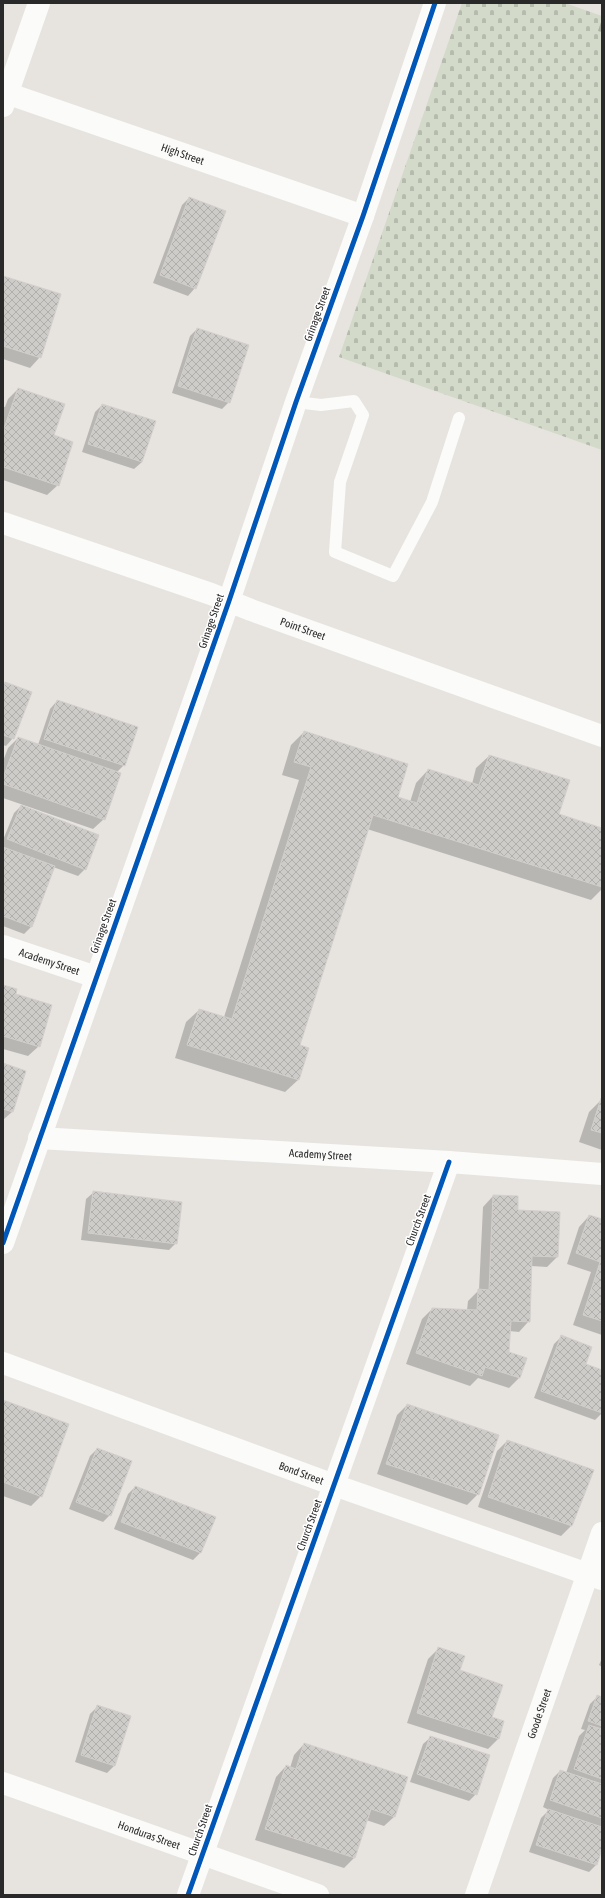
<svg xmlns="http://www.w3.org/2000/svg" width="605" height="1898" viewBox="0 0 605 1898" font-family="'Asap Condensed',sans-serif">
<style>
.cemetery{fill:url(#cemetery-stones)}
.shadow{fill:#0003}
.building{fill:url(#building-cross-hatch);stroke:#d2cfcc}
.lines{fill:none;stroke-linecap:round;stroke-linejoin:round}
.lane{stroke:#fbfbfa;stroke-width:12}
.street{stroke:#fbfbfa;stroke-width:22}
.secondary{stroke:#fbfbfa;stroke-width:22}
.cycleway-casing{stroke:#fff;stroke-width:8}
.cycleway{stroke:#0057b8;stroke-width:5}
.labels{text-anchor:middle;stroke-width:3;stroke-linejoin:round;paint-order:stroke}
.street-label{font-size:11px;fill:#292929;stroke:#fff}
</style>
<defs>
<pattern id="cemetery-stones" width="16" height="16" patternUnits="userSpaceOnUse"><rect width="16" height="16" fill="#d3dac9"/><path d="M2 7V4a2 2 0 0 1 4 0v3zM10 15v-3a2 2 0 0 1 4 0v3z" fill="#b5bbad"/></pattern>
<pattern id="building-cross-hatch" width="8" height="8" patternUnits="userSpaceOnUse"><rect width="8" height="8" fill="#ceccc9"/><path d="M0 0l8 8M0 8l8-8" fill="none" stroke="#b1afad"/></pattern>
</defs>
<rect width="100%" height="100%" fill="#e7e4e0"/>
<!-- cemetery -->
<path class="cemetery" d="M462,3H565L602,16V450L339,357Z"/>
<!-- shadow -->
<path class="shadow" d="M602,19V32L598,31Z
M189,198L195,288L188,296L153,283L182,205Z
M3,277L40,357L30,368L3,359Z
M197,329L229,402L222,409L172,393L190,336Z
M18,389L53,436L58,485L47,495L3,480V407H5L8,399Z
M102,405L142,462L134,469L82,452L95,412Z
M5,683L13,738L6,746L3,745V685Z
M57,701L124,765L117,772L104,819L93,829L3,798V761L8,748L18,738L38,745L50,709Z
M304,732L396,798L410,802L416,783L428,770L472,784L476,768L489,756L558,815L602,829V889L591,900L367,829L299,1046L298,1080L285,1092L175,1058L186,1022L199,1010L224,1017L299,780L282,775L291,745Z
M21,806L85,869L78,876L53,867L31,927L24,934L3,926V840L14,813Z
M3,986L15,994L39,1046L28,1056L3,1049Z
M3,1064L12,1112L4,1119L3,1118Z
M602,1099V1150L579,1142L589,1112Z
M94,1192L176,1243L169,1250L81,1240L86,1199Z
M493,1196L517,1211L559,1213L557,1257L547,1267L531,1266L529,1321L519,1332L509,1331L508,1353L526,1359L519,1378L509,1388L478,1378L470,1386L406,1364L422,1319L432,1309L467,1310L468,1301L479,1290L483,1207Z
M589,1216L602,1220V1335L573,1325L591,1272L567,1264L579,1227Z
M561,1337L585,1365L602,1371V1413L595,1420L534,1398L554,1344Z
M3,1401L41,1496L31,1506L3,1496Z
M407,1405L478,1494L467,1505L377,1474L397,1415Z
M507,1441L571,1526L561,1536L478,1507L497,1451Z
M97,1449L110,1515L103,1522L69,1509L90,1456Z
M135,1487L215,1518L200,1553L193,1560L114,1529L128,1494Z
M438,1649L458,1671L491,1718L503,1722L498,1739L488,1749L407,1723L428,1659Z
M602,1658V1667L599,1665Z
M598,1696L602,1698V1846L596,1865L589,1872L529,1852L541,1818L549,1810L543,1807L553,1778L560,1771L566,1773L579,1736L585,1730L581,1729L590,1704Z
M98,1706L114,1766L107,1773L75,1762L90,1714Z
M431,1737L476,1794L469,1801L410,1782L423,1744Z
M304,1744L395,1816L384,1826L366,1820L354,1858L344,1868L255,1840L276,1777L286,1766L290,1768L294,1755Z"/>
<!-- building -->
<path class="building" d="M189,197L226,211L196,289L160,275Z
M3,276L61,294L41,358L3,346Z
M197,328L249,345L230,403L178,386Z
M18,388L65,404L54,435L73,442L59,486L3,467V431Z
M102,404L156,421L142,462L88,444Z
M5,682L32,692L14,739L3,735V687Z
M57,700L138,727L125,766L44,739Z
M304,731L408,764L398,797L417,803L428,769L479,785L489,755L570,780L559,814L602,828V887L373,815L300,1045L309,1048L299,1080L187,1045L199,1009L232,1019L311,767L294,762Z
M18,737L121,773L105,820L3,784V778Z
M21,805L99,835L86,870L7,839Z
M3,847L55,866L32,927L3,916Z
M3,985L17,989L16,994L52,1005L40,1047L3,1036Z
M3,1063L26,1071L13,1112L3,1109Z
M601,1098H602V1133L591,1130Z
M93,1191L182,1202L177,1244L88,1233Z
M493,1195L518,1196V1210L560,1212L558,1257L532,1256L530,1322L511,1321L509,1352L527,1358L520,1378L485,1367L482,1376L416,1353L432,1308L477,1310L478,1289L489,1290Z
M589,1215L602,1219V1321L583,1315L600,1262L576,1253Z
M561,1335L592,1347L586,1364L602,1370V1413L541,1391Z
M3,1400L69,1424L42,1497L3,1482Z
M407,1404L499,1435L479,1495L386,1464Z
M507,1440L594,1470L572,1526L488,1497Z
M97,1448L132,1461L111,1516L76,1502Z
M135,1486L216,1517L201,1553L121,1522Z
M438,1647L465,1656L460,1670L503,1685L492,1717L504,1721L499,1739L417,1713Z
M597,1695L602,1697V1726L588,1721Z
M97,1705L131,1716L115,1766L81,1755Z
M589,1725L602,1729V1779L574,1769Z
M430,1736L490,1755L477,1795L417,1774Z
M304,1743L408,1777L395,1817L371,1809L355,1858L265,1829L286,1765L296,1769Z
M560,1770L602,1784V1818L550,1800Z
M548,1809L602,1827V1849L597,1865L536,1845Z"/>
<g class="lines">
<!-- lane -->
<path class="lane" d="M296,402L321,405L354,401L363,415L340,482L335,552L393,576L432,502L459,418"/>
<!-- street -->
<g class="street">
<path id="s1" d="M3,92L363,216"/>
<path id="s2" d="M3,523L211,594L251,610L602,736"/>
<path id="s3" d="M3,946L96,977"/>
<path id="s4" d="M39,1138L449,1162L602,1174"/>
<path d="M3,1243L229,601L296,402L363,216L435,3"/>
<path d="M188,1895L449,1162"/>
<path id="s5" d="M476,1895L602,1533"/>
</g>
<!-- secondary -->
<g class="secondary">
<path d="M3,106L39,3"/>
<path id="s6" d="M3,1363L334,1485L602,1579"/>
<path id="s7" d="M3,1783L318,1895"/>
</g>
<!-- cycleway casing -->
<g class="cycleway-casing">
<path id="cycleway" d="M3,1243L229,601L296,402L363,216L435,3
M188,1895L449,1162"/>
</g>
<!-- cycleway -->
<use href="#cycleway" class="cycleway"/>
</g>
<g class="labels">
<!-- street labels -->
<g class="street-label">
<text dy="4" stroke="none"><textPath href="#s1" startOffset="190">High Street</textPath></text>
<text transform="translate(317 314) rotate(-70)" y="4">Grinage Street</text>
<text transform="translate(211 621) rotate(-71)" y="4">Grinage Street</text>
<text dy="4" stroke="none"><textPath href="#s2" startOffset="318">Point Street</textPath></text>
<text transform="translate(103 926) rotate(-70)" y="4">Grinage Street</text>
<text dy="4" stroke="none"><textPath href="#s3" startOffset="49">Academy Street</textPath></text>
<text dy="4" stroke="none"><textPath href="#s4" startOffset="282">Academy Street</textPath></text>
<text transform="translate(418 1220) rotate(-70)" y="4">Church Street</text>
<text dy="4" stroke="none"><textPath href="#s6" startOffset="318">Bond Street</textPath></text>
<text transform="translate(309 1525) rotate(-70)" y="4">Church Street</text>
<text dy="4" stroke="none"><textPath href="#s5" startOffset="192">Goode Street</textPath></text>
<text transform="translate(200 1830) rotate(-71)" y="4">Church Street</text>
<text dy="4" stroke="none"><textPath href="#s7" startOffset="155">Honduras Street</textPath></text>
</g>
</g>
<!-- border -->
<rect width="605" height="1898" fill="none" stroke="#292929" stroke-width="8"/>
</svg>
